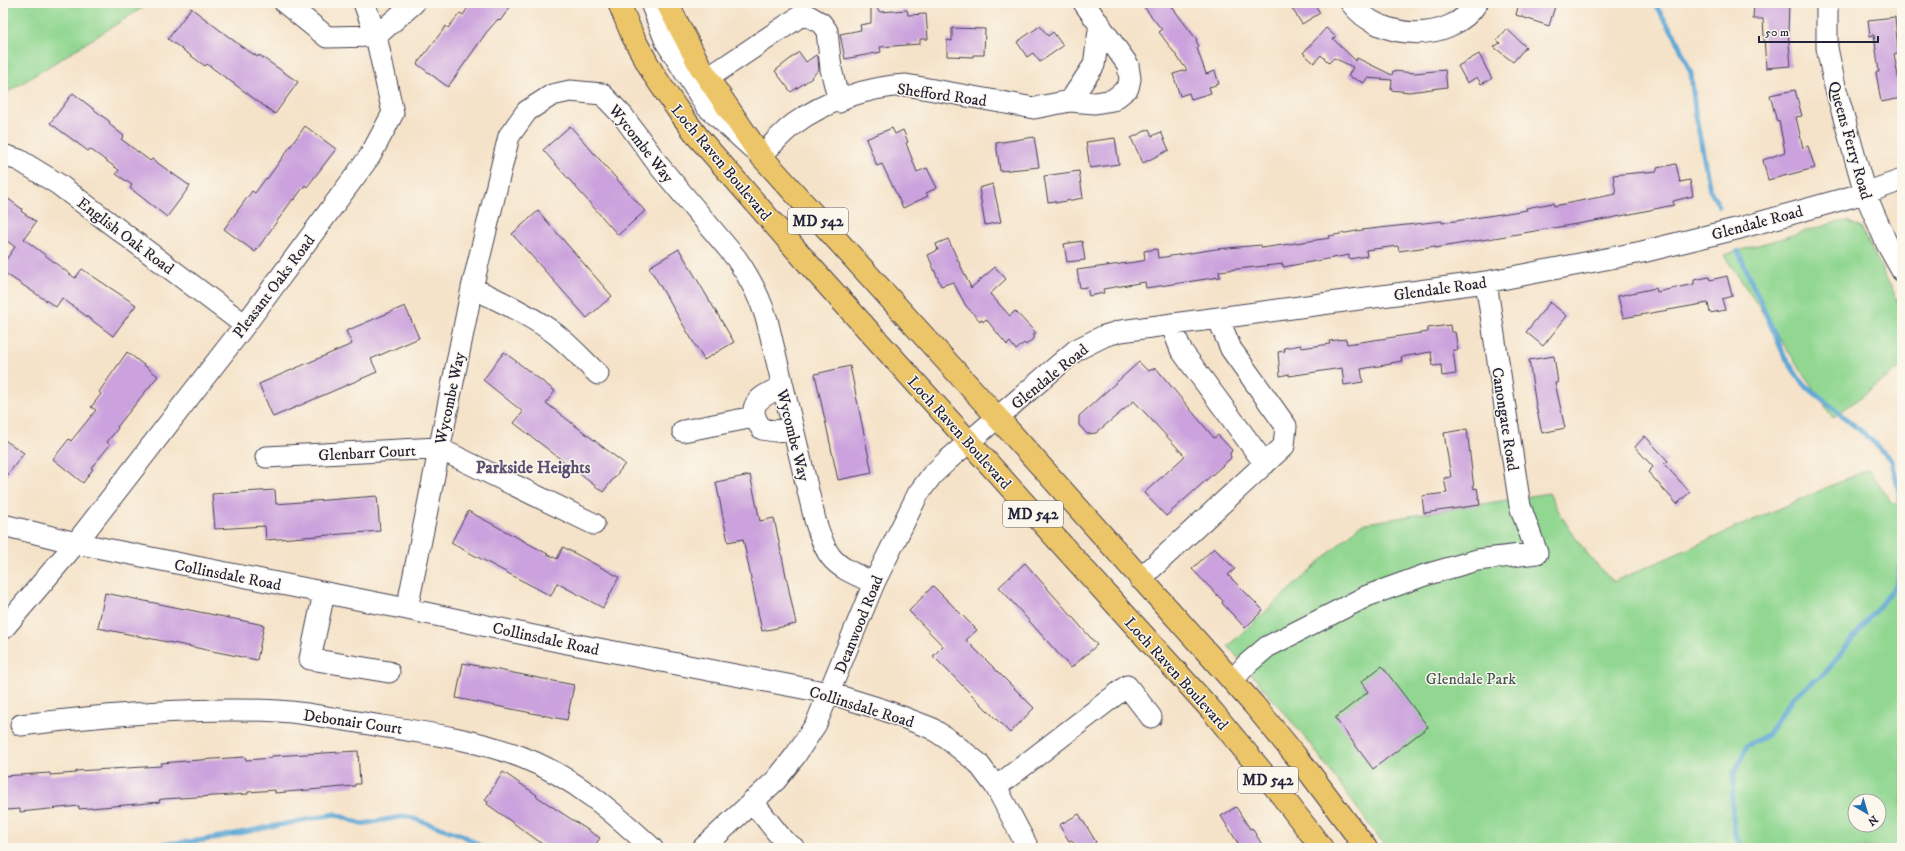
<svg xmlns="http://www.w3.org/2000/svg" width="1905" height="851" viewBox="0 0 1905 851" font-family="'IM FELL DW Pica',serif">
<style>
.green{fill:#91d791;stroke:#5a7c66;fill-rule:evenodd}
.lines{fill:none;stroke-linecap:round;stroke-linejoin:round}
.stream{stroke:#5fa8d6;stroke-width:5}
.building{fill:#cba2dd}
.minor-casing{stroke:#423f50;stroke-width:23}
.major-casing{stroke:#423f50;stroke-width:24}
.minor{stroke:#fff;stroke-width:21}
.major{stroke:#edc569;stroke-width:22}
.labels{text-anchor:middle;stroke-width:3;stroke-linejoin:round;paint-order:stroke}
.shield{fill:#fbf7ec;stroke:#636270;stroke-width:1}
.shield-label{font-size:15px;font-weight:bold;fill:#22223b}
.street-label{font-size:16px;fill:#22223b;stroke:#fbf7ec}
.park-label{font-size:16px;fill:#435855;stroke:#fbf7ec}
.neighbourhood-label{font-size:17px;font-weight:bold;fill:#5d4f74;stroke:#fbf7ec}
</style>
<rect width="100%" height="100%" fill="#fbf7ec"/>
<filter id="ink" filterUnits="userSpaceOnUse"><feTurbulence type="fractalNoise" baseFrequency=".025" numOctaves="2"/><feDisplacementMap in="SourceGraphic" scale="8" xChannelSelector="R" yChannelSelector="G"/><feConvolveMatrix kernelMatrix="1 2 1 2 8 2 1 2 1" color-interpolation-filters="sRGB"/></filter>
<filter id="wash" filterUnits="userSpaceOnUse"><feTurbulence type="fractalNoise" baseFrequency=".012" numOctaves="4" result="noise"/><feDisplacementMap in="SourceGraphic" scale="16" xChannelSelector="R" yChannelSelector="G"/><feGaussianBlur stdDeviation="0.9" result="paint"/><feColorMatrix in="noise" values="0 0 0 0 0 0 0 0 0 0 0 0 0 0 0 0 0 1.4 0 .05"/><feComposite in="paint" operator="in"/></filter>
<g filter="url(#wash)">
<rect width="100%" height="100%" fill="#f5e3c9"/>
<!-- green -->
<path class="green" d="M3,3H150L3,95Z
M1848,221L1861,228L1902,309V366L1833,418L1724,255L1834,223Z
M1869,469L1891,502L1902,505V848H1386L1312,746L1228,646L1361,524L1549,493C1566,527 1586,555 1613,582ZM1855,801H1879V825H1855Z"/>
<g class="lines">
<!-- stream -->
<path class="stream" d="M1654,3L1675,36L1691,73L1695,111L1710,190L1719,206
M1738,251L1784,355L1801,382L1867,436L1892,461L1902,507
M127,848L204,840L335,814L362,824L406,816L462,835L484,848
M1741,848L1735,836L1732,807L1734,774L1747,746L1767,735L1794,696L1825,673L1897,584L1902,556"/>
</g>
<g id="blocks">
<!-- building -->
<path class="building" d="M471,3H513L500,21L498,19L486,33L448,87L417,64L446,26L448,28L460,13L463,15Z
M871,3L880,12L907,10L908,15L926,14L928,39H920V44L880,47L881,52L845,59L840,34L861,30L860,25L871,23Z
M1141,3H1169L1197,40L1196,41L1199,46L1197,48L1206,74L1215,71L1219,84L1209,87L1211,93L1191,99L1189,93L1180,96L1173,74L1187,70L1159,32L1162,30Z
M1297,3H1314L1320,13L1302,24L1291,7Z
M1519,3H1556L1549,26L1516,15Z
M1754,3H1789L1788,32L1791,66L1766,68L1763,19H1753Z
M191,8L242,47L258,57L259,55L298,82L275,114L207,64L205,66L168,39Z
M1895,17L1898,53L1894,54L1902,98L1881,102L1876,72H1879L1874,35L1870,36L1868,20Z
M1040,26L1048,36L1053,32L1063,46L1040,62L1033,53L1027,57L1017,42Z
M952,28L985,29L984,55H973V57L947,56V40L952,41Z
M1326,28L1336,37L1333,39L1356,61L1357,58L1392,75L1393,71L1415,73L1445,70L1447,87L1409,92L1391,90L1392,80L1367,78L1364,83L1348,76L1353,67L1334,58L1329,63L1321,55L1314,63L1303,53Z
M1507,29L1526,47L1513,62L1494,47L1500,43L1497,40Z
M799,52L806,62L816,55L818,58L819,70L811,77L812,78L791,92L775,71Z
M1479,54L1492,79L1481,84L1477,77L1467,83L1458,66Z
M1795,90L1802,116L1796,117L1803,148L1808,146L1815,168L1768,180L1763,160L1785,152L1779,121L1777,122L1770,95Z
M73,93L110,122L109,124L124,136L121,139L150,161L152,159L190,186L167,217L130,188L132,185L116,174L119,170L90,149L88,151L50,123Z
M305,126L336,149L307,187L305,185L294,200L293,199L255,252L224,229L252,191L255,193L266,178L267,179Z
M570,126L645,211L618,235L543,150Z
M892,128L895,134L903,130L908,142L906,143L917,172L927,168L937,188L926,193L928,196L903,208L882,164L877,166L866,139Z
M1149,129L1152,136L1161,132L1169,150L1143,163L1131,138Z
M1034,137L1039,167L1000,171L996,143Z
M1115,138L1119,164L1090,168L1086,142Z
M1676,164L1680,182L1690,180L1693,196L1673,201L1674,205L1606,219L1435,248V246L1399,251L1398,246L1366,250L1367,256L1349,259V255L1283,267V264L1219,271L1220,277L1146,288L1145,282L1103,289L1104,293L1089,296L1087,287L1080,288L1077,270L1142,261L1145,260L1144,251L1157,249L1158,258L1216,249L1261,245L1262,248L1330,238L1329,236L1362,230L1442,221V223L1527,210L1526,208L1553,203L1554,206L1616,194L1613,175L1657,171V168Z
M1079,171L1083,198L1055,203V201L1048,202L1044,176Z
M993,184L1001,222L985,225L979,188Z
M3,195L22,209L21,211L36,222L24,239L75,278L82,269L136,305L113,336L62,298L56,307L3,272V264L15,247L3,238Z
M538,211L612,296L587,318L512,234Z
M948,239L971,288L995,267L1006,279L990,294L1010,316L1015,311L1036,333L1033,335L1035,337L1026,345L1024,343L1016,350L1010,342L1007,345L986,319L983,322L982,320L980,321L966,306L953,282L941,286L928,255L938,250L936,244Z
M1082,241L1085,260L1067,262L1064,244Z
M679,249L734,342L704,360L649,267Z
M1727,276L1732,296L1722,299L1725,310L1710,313L1708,303L1623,318L1618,296L1656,288L1657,292L1694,284V280L1709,277L1710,280Z
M1550,302L1567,316L1543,346L1526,332Z
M405,306L419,338L371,359L377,372L273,417L259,384L352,344L346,331Z
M1450,325L1451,332H1455L1458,350H1453L1456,374L1442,376L1441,365L1433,366L1431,352L1401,357L1402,361L1391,363V364L1361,369L1363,382L1344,385L1342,368L1289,376V374L1280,376L1278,352L1285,351L1284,348L1301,345V348L1330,344L1329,341L1346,339L1347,344L1428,332V328Z
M127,352L158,376L117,427L118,428L107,442L110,445L91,468L93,469L83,483L53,459L69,439L71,441L96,410L91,407L101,394L99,392Z
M504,352L555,391L546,403L625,464L603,492L514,423L523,412L483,380Z
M1554,356L1558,383H1555L1565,428L1542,433L1536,406L1529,360Z
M1139,362L1148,371L1156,368L1214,438L1218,435L1232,450L1230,454L1231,458L1166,516L1144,493L1185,456L1134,401L1096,433L1087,434L1079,425V416Z
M850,366L872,473L838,480L815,374Z
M1467,429L1474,489L1477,488L1480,505L1424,513L1422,496L1447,493L1444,478L1451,477L1444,433Z
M1645,436L1668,461L1664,464L1690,492L1677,504L1648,472L1653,467L1635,447Z
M3,439L24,453L3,481Z
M750,475L760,521L774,518L796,624L762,631L743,539L728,542L716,482Z
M275,490L276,504L377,496L380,531L266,540L265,526L215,529L212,494Z
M468,511L557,559L563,547L619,577L603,608L557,583L551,596L451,543Z
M1214,548L1235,569L1228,575L1263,610L1245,628L1222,603L1223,601L1192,569Z
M1025,563L1097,645L1071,668L999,587Z
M933,586L977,630L966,640L1034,708L1010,733L933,656L943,646L909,611Z
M105,593L264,625L257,660L98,628Z
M463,663L574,685L567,720L456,698Z
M1382,666L1428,727L1373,769L1335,718L1368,692L1361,682Z
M358,751L360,784H355V786L275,793V790L248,792V794L163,799L159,800L160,802L79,809V806L20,812V809L6,810L3,809V776L50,773V775L76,773V771L161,766V763L213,759L245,757L246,760L272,758V756Z
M503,772L537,795L536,796L600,838L593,848H548L487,804L488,802L485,800Z
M1236,807L1250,829L1252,828L1264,848H1241L1221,816Z
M1079,814L1096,842L1088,848H1077L1072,840L1069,841L1059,825Z"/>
</g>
</g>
<g filter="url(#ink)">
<use href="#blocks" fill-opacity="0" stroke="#423f50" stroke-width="1"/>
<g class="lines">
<!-- minor casing -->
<g class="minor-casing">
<path id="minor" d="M285,3L327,37L376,36L414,3
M651,3L666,42L706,106L761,156C772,145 782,133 794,124C825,101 868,87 906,85L1034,108L1070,101L1095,103L1113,100L1128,88L1130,79L1128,65L1084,3
M1351,3C1379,41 1451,44 1477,3
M1827,3V48L1835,86L1865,193L1887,244L1902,271
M708,78L799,17L807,15L821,23L827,31L831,69L839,102
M1070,101L1094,65L1100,24
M3,155L19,160L58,184L245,325
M472,288C501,301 528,314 553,332C569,344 583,360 598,374
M1171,324L1181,350L1265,464
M782,387C761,396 743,405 762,429L775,431L793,429
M683,431L754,417
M266,457L438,448L594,524
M3,525L76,543L407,609L562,642L829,693L884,710L931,728L949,740L978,763L996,787L1028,848
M1140,579L1284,446L1286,426L1231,349L1218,318
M324,593L310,659L389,672
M407,609L472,288L509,136L527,111L552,95L570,91L602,94L623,116L660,167L736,258C750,278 760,297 767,320L815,520C819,532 823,547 831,557C841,570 860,576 874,583
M3,629L76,543L245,325L370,156L393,113L376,36L364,3
M1232,681L1247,664L1267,647L1367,596L1425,575L1477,560L1537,553L1520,506L1486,282
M21,725C106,715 192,707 278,711C312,713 347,721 381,726C429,733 478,740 524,758C575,778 613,812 652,848
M996,787L1127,686L1151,717
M752,801L783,840L794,848
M703,848L776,780L795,756L816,724L874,583L918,494L932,475L949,459L1076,350L1104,336L1121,331L1486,282L1642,252L1740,228L1865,193L1902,180"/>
</g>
<!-- major casing -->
<g class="major-casing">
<path id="major" d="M619,3L633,37L654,75L677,109L698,137L812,268L1213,712L1278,791L1322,848
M667,3L701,68L761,156L997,417L1254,705L1309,772L1366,848"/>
</g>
<!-- minor -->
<use href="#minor" class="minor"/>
<!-- major -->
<use href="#major" class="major"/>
</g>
</g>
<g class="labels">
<!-- shield labels -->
<g class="shield">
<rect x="788" y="208" width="60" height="26" rx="3"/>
<rect x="1003" y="501" width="60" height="26" rx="3"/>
<rect x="1238" y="767" width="60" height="26" rx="3"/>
</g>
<g class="shield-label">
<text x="818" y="226">MD 542</text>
<text x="1033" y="519">MD 542</text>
<text x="1268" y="785">MD 542</text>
</g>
<!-- street labels -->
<g class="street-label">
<text transform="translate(942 94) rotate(8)" y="6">Shefford Road</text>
<text transform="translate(1851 140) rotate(74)" y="6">Queens Ferry Road</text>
<text transform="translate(642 143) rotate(52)" y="6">Wycombe Way</text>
<text transform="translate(722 162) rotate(50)" y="6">Loch Raven Boulevard</text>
<text transform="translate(1757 222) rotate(-15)" y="6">Glendale Road</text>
<text transform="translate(126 235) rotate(37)" y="6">English Oak Road</text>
<text transform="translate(273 286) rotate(-53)" y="6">Pleasant Oaks Road</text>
<text transform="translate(1440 288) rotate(-8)" y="6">Glendale Road</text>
<text transform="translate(1049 376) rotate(-39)" y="6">Glendale Road</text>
<text transform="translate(449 398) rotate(-78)" y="6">Wycombe Way</text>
<text transform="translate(1506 419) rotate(81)" y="6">Canongate Road</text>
<text transform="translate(960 432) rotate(48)" y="6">Loch Raven Boulevard</text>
<text transform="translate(794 435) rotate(76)" y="6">Wycombe Way</text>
<text transform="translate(367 452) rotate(-3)" y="6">Glenbarr Court</text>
<text transform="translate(228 574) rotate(11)" y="6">Collinsdale Road</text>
<text transform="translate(858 624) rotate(-68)" y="6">Deanwood Road</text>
<text transform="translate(546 638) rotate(12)" y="6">Collinsdale Road</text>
<text transform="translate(1177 673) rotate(48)" y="6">Loch Raven Boulevard</text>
<text transform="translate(862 706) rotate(17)" y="6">Collinsdale Road</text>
<text transform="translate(353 721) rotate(8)" y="6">Debonair Court</text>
</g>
<!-- park labels -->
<g class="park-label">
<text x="1471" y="684">Glendale Park</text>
</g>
<!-- neighbourhood labels -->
<g class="neighbourhood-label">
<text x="533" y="473">Parkside Heights</text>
</g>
</g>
<!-- margin -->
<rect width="1905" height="851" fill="none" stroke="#fbf7ec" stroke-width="16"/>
<!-- north arrow -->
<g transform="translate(1867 813) rotate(142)"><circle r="19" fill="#fbf7ec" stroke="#a4a2a5"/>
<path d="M0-3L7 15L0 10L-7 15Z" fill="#1f6fb2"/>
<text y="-6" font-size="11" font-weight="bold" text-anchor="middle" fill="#22223b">N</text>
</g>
<!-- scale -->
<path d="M1759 36v6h119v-6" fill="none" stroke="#22223b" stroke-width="2"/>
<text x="1765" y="36" font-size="12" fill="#22223b" stroke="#fbf7ec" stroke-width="3" paint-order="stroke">50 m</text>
</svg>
